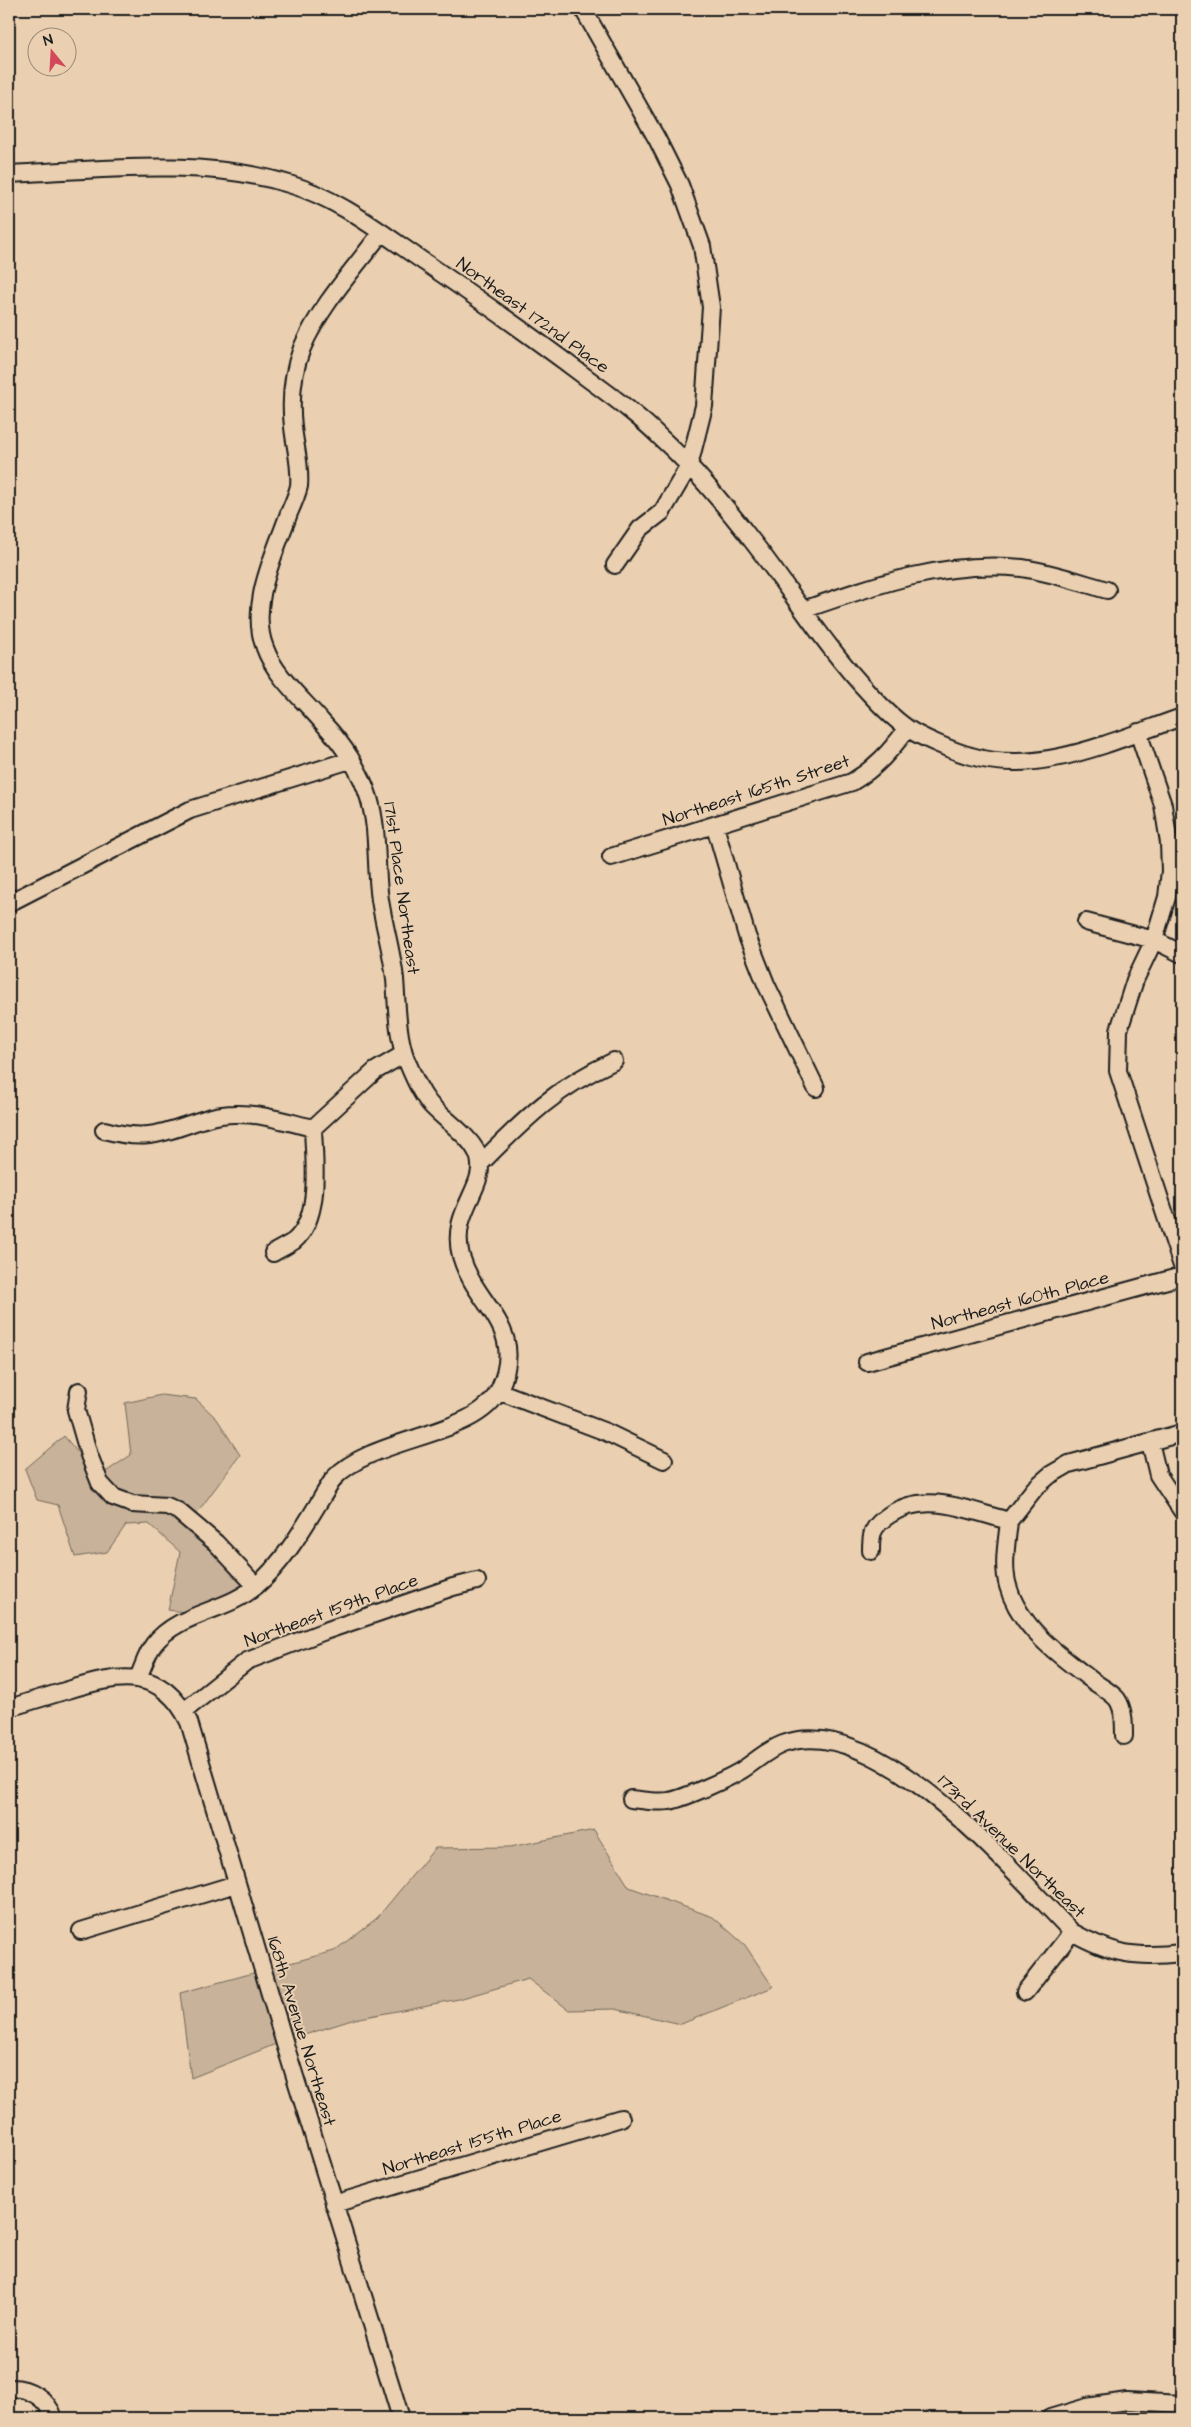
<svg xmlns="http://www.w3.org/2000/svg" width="1191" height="2427" viewBox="0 0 1191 2427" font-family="'Architects Daughter',sans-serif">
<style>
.green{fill:#c8b299;stroke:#72675a}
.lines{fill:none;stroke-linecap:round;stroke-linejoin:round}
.minor-casing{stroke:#1c1c1c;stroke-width:20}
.minor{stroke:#ead0b1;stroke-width:16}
.labels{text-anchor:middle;stroke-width:4;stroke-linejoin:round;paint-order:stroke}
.street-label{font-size:18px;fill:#1c1c1c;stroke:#ead0b1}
</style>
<rect width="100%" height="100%" fill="#ead0b1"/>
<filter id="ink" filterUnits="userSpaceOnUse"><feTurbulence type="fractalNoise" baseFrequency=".02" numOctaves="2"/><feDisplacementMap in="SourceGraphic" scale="10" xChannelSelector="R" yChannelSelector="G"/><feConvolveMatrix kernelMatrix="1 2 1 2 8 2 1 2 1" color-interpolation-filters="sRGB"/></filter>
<g filter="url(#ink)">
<!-- green -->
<path class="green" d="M161,1395L196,1399L217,1419L240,1455L191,1521L256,1586L201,1614L168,1610L180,1552L149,1524L126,1525L107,1552L75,1557L58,1505L37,1500L25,1469L64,1436L98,1477L131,1455L125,1403Z
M594,1830L629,1887L713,1917L745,1945L773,1987L681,2024L615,2009L569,2010L528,1979L459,1999L355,2019L276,2044L191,2078L180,1993L334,1951L377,1918L435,1848L510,1847Z"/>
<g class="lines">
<!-- minor casing -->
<g class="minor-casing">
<path id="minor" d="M583,9L657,139L680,185L702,246L711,307L704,406L689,466L662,512L640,529L615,565
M9,174C99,170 202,157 289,184C341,199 385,236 429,265C480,300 530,335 579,372C607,393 636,413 661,438C694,468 723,503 750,538C791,590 825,647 870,694C881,706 894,719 907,728C920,737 955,752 971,756C1040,777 1117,739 1182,717
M803,610C874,585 945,560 1022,568C1050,572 1079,582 1107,590
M1138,732L1163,805L1169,843L1170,871L1167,897L1154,940L1135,980L1119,1030L1118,1071L1182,1266
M715,826L747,936L766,984L816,1088
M611,857L852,782C876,768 891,750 907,729
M9,903L190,810L350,760
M1086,922L1154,940L1182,954
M104,1130C119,1134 133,1137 149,1135C178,1132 204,1114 234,1114C261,1113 287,1122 313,1128L375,1071L404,1054
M481,1163C525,1119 555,1088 614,1061
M273,1253C280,1249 288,1245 294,1241C322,1217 314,1161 313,1128
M867,1362L1182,1276
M79,1391L76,1410L89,1455L100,1483L113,1497L132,1504L167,1506L178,1511L216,1543L256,1586
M498,1391L606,1432L664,1460
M1150,1442L1158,1475L1182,1511
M1009,1521C1007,1542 1002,1565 1008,1586C1019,1626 1057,1654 1089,1678C1097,1685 1110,1691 1117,1699C1124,1709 1124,1724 1124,1736
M871,1551C871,1545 871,1537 873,1532C876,1525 883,1519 889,1515C926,1490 970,1511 1009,1521L1035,1488L1050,1475L1069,1464L1182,1433
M138,1678C143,1667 147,1653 154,1644C179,1612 227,1612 256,1586C289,1558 311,1514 334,1478C373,1436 477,1437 499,1390C528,1327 476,1308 461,1256C449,1212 487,1188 479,1158C474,1138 444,1120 430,1104C419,1091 413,1075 406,1059C397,1035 397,1005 395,979C392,952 384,926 380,900C375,865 379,831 369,798C361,771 342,743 323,723C303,699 276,678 265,648C248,605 275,554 289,513C293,504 297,495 299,486C301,466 295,447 293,427C290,400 292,374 302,348C320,306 354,269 381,233
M9,1708C28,1702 48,1696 68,1690C117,1675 162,1665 189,1722L287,2051L401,2418
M184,1711L247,1661L325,1631L453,1587L477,1581
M631,1799C643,1800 657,1803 669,1801C683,1799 729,1778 742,1770C756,1761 767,1750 783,1744C877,1709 1013,1872 1072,1932C1113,1955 1136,1958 1182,1953
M81,1931L236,1884
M1025,1992L1072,1932
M334,2204L621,2118
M9,2388C29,2387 48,2399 54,2418
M1050,2418L1087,2407L1127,2401L1182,2404"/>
</g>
<!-- minor -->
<use href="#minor" class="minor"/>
</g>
</g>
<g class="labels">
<!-- street labels -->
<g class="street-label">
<text transform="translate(533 315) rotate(36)" y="6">Northeast 172nd Place</text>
<text transform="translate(756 790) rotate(-18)" y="6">Northeast 165th Street</text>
<text transform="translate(402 888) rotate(82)" y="6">171st Place Northeast</text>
<text transform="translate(1020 1300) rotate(-15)" y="6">Northeast 160th Place</text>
<text transform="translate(331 1610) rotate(-20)" y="6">Northeast 159th Place</text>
<text transform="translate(1012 1846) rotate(44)" y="6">173rd Avenue Northeast</text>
<text transform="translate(302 2031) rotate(73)" y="6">168th Avenue Northeast</text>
<text transform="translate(472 2142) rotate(-17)" y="6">Northeast 155th Place</text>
</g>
</g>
<!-- margin -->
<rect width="1191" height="2427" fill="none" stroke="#ead0b1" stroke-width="30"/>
<rect x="15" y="15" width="1161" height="2397" fill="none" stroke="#1c1c1c" stroke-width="2" filter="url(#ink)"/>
<!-- north arrow -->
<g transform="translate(52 52) rotate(342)"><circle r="24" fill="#ead0b1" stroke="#988875"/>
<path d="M0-4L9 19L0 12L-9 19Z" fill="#d1495b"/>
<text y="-8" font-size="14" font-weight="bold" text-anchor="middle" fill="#1c1c1c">N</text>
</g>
</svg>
